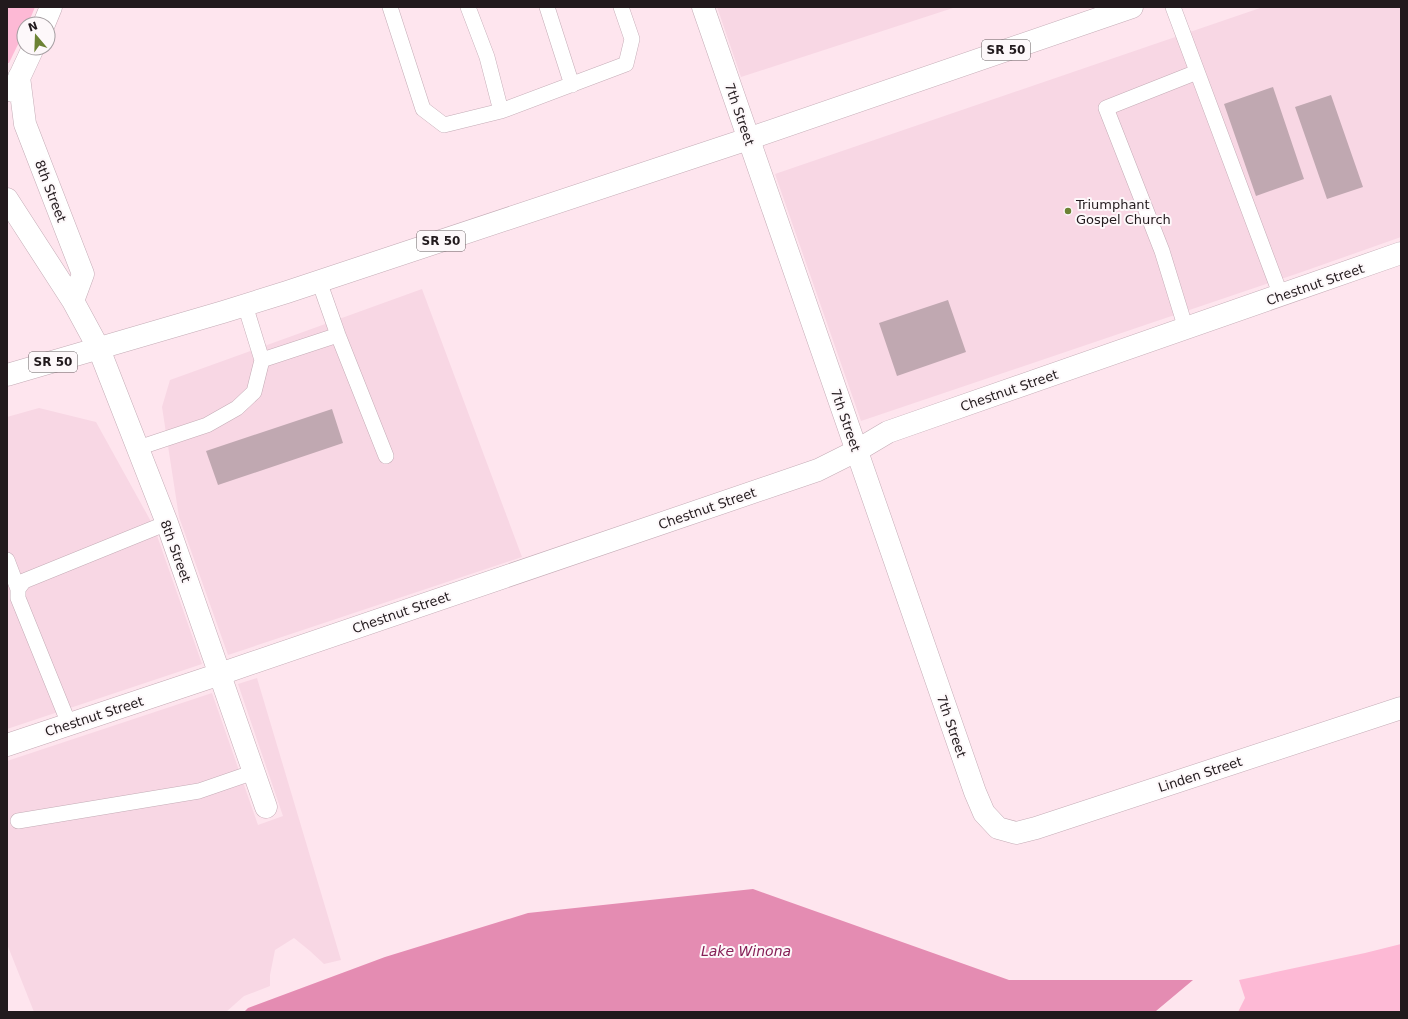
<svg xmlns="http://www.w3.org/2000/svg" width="1408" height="1019" viewBox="0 0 1408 1019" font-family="'DejaVu Sans',sans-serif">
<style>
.built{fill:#f8d7e4}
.green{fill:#fdb9d5}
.water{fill:#e48cb2}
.building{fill:#c0a8b1}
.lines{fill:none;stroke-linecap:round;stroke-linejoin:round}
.service-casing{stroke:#c4acb6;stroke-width:16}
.minor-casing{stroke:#c4acb6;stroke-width:23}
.trunk-casing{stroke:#c4acb6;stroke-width:23}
.service{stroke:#fff;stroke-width:15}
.minor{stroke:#fff;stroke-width:22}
.trunk{stroke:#fff;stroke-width:22}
.poi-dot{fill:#6c8234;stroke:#fdf8fa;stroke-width:1.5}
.labels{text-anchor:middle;stroke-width:4;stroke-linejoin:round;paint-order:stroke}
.shield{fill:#fdf8fa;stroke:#645d5f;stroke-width:1}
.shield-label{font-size:12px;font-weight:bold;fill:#221a1d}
.street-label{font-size:13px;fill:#221a1d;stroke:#fdf8fa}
.poi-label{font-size:13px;fill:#221a1d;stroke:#fdf8fa;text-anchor:start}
.water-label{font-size:14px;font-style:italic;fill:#861f56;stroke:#fdf8fa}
</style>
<rect width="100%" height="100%" fill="#fee5ee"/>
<!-- built -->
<path class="built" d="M717,7H956L741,77Z
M1263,7H1401V237L1299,273L861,421L775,174Z
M422,289L522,557L228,655L179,517L162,407L170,380Z
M39,408L96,422L154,527L202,664L7,729V417Z
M257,678L341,960L324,964L310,951L294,938L275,950L270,975V986L244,996L226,1012H34L7,944V761L212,693L258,825L283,816L238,684Z"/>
<!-- green -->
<path class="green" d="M7,7H35L28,24H24V32L9,63H7Z
M1401,944V1012H1238L1245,998L1239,980L1365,953Z"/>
<!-- water -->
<path class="water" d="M753,889L1009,980H1193L1156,1011L1157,1012H244L248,1008L385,957L528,913Z"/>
<!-- building -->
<path class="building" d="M1273,87L1304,179L1256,196L1224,104Z
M1331,95L1363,187L1327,199L1295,107Z
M948,300L966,352L897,376L879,323Z
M332,409L343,443L218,485L206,451Z"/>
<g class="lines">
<!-- service casing -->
<g class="service-casing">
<path id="service" d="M390,7L423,109L444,125L501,111L626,64L632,39L621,7
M468,7L487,57L501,111
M547,7L572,85
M1173,7L1281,296
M319,281L338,335L386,456
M1186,329L1162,251L1106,108L1197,72
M262,360L338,335
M138,448L207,425L237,408L254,392L262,360L245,305
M7,560L18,589
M69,724L18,598V589L24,581L167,523
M18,821L199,791L254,772"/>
</g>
<!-- minor casing -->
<g class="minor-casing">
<path id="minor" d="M703,7L975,792L984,813L998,828L1016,833L1036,828L1401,708
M44,24L51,7
M19,77L25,124L83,274L73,301
M13,91L33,48
M7,199L73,301L99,349L167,523L266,807
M7,745L220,674L818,470L856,451L888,432L1401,253"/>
</g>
<!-- trunk casing -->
<g class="trunk-casing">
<path id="trunk" d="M7,375L223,312L287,292L748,139L1132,7"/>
</g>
<!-- service -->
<use href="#service" class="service"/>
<!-- minor -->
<use href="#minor" class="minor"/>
<!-- trunk -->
<use href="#trunk" class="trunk"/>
</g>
<!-- markers -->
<circle class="poi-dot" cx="1068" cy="211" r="4"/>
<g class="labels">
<!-- shield labels -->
<g class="shield">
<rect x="982" y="40" width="48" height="20" rx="3"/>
<rect x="417" y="231" width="48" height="20" rx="3"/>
<rect x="29" y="352" width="48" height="20" rx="3"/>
</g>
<g class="shield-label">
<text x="1006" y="54">SR 50</text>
<text x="441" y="245">SR 50</text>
<text x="53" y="366">SR 50</text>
</g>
<!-- street labels -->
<g class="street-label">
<text transform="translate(740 114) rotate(71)" y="5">7th Street</text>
<text transform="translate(51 191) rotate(69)" y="5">8th Street</text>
<text transform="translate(1315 284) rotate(-19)" y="5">Chestnut Street</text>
<text transform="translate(1009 390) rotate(-19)" y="5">Chestnut Street</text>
<text transform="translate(846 420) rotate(71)" y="5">7th Street</text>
<text transform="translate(707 508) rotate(-19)" y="5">Chestnut Street</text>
<text transform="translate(176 551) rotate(70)" y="5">8th Street</text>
<text transform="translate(401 612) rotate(-19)" y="5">Chestnut Street</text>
<text transform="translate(94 716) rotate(-18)" y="5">Chestnut Street</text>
<text transform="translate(952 726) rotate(71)" y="5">7th Street</text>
<text transform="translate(1200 774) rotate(-18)" y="5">Linden Street</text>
</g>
<!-- poi labels -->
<g class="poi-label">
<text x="1076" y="209">Triumphant<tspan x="1076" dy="15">Gospel Church</tspan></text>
</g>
<!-- water labels -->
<g class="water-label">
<text x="746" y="956">Lake Winona</text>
</g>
</g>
<!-- border -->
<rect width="1408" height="1019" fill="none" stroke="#221a1d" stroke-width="16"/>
<!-- north arrow -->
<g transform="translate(36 36) rotate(341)"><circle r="19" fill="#fdf8fa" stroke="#a59fa2"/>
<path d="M0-3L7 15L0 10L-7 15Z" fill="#6c8234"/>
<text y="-6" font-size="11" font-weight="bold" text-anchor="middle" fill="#221a1d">N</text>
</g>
</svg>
